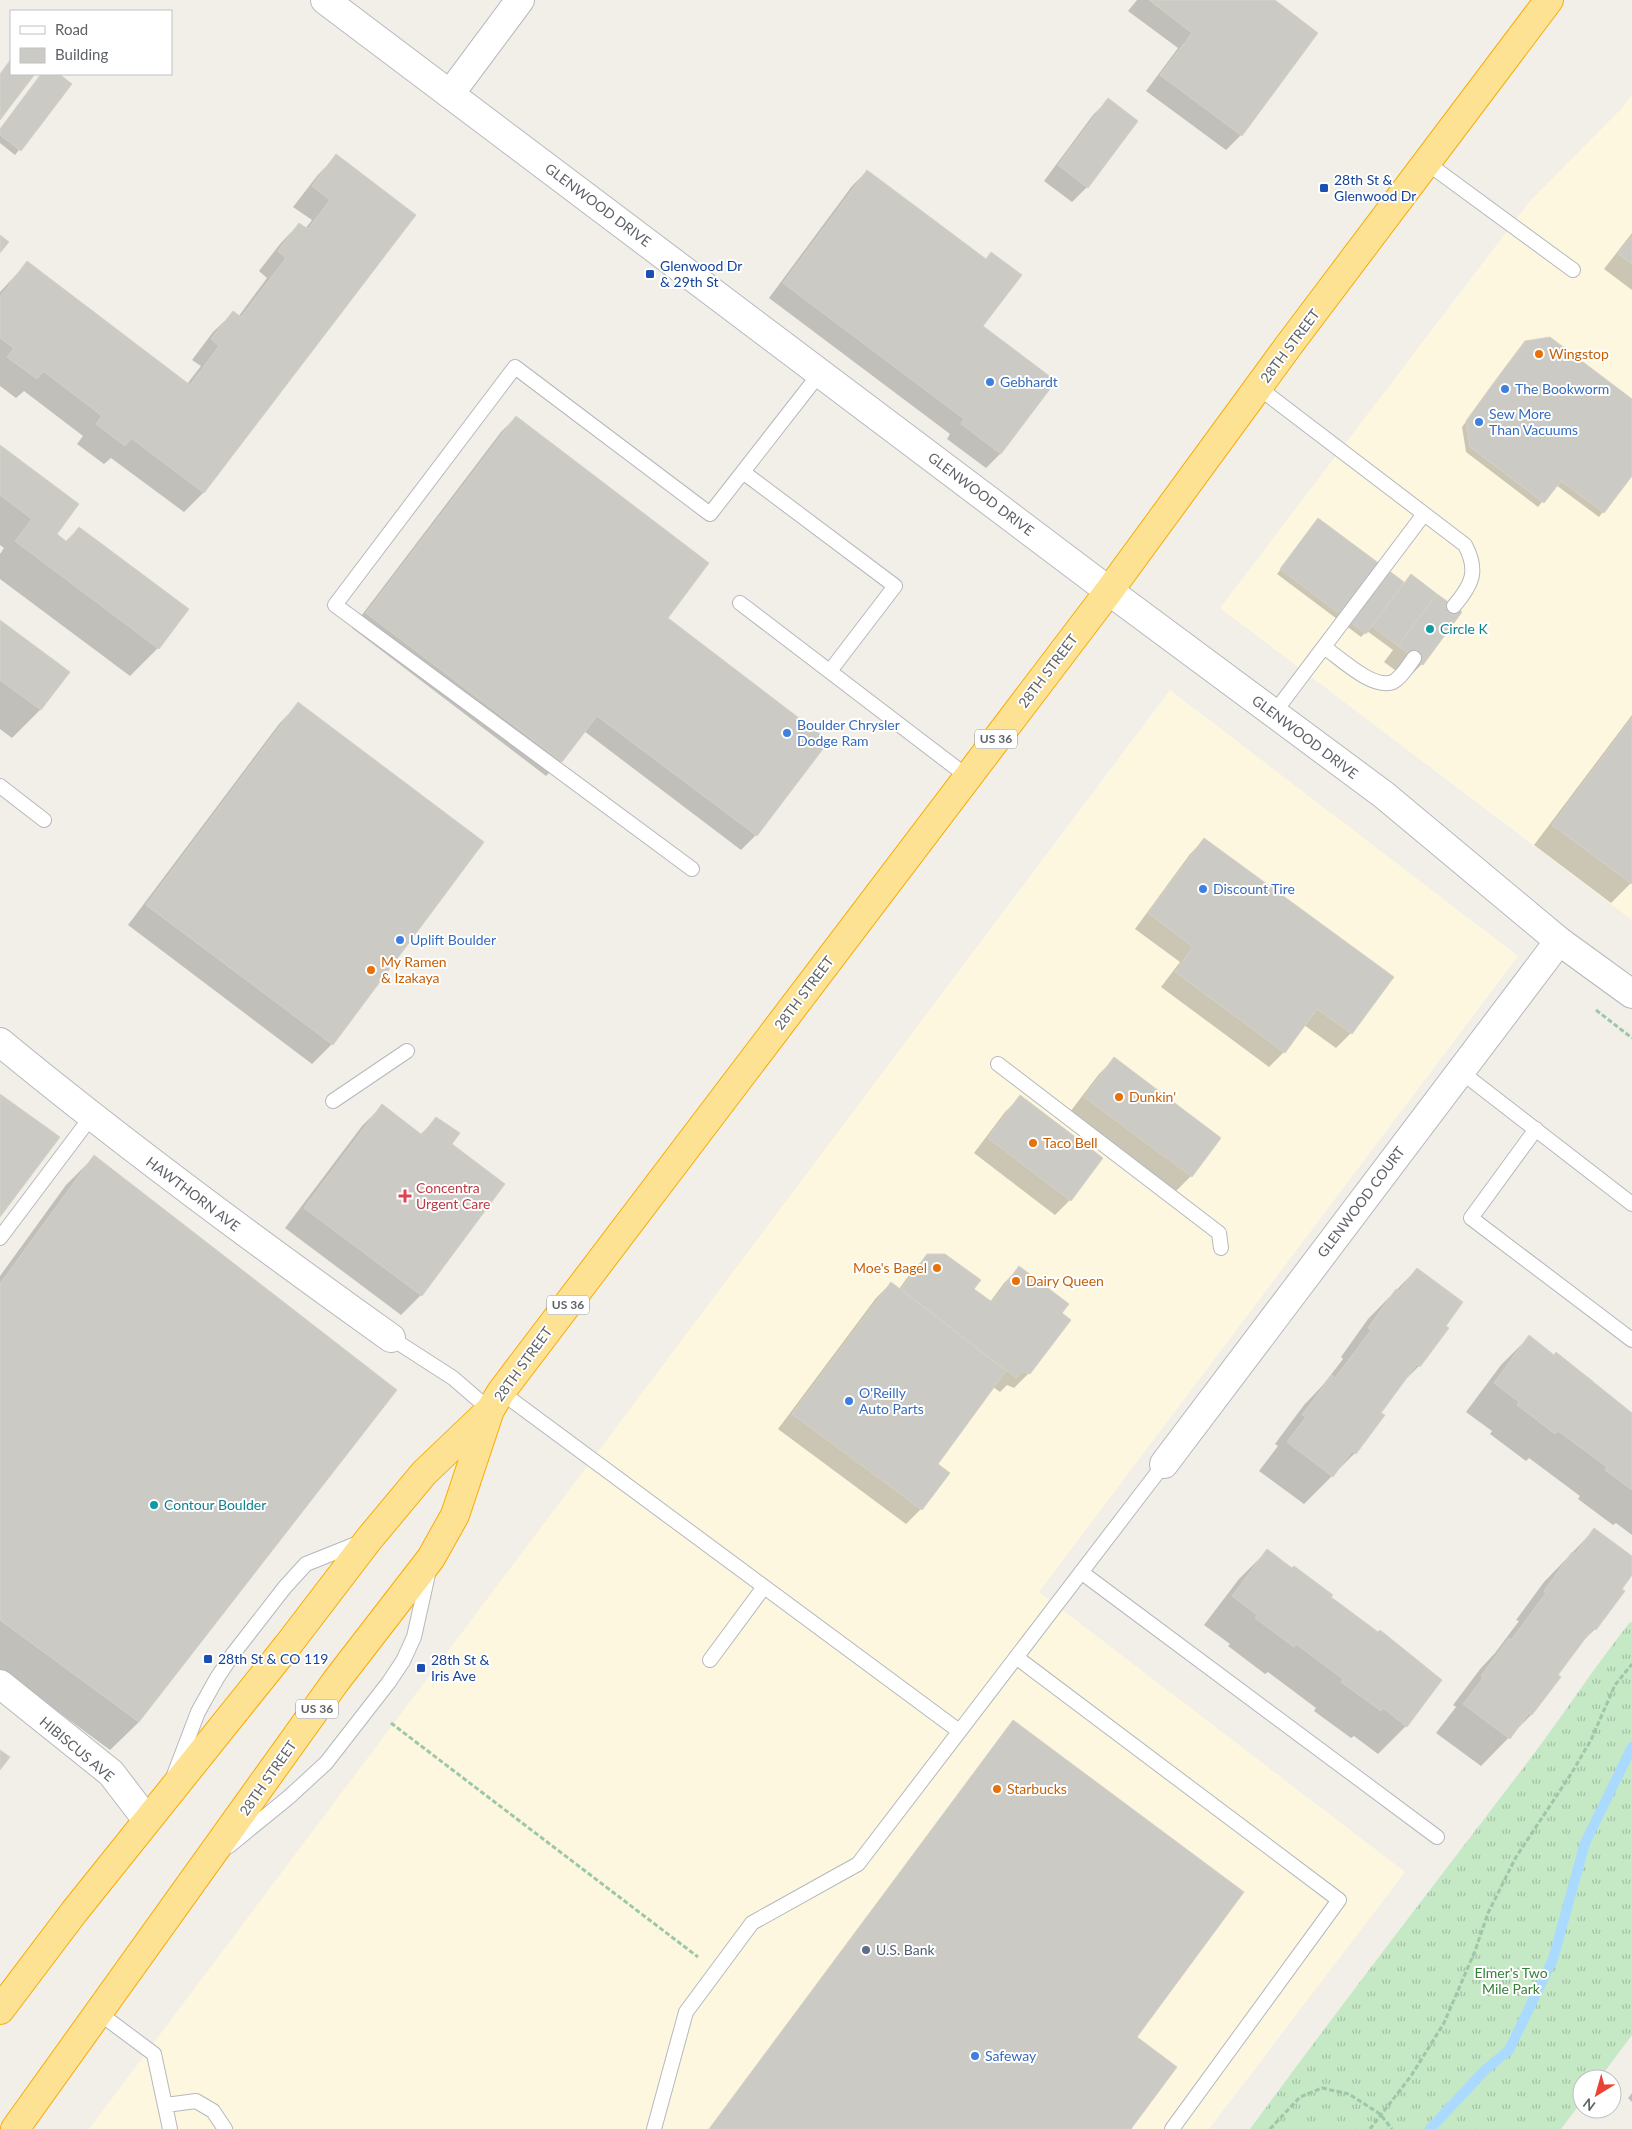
<svg xmlns="http://www.w3.org/2000/svg" width="1632" height="2129" viewBox="0 0 1632 2129" font-family="Lato,sans-serif">
<style>
.commercial{fill:#fef7e0}
.grass{fill:url(#grass-tufts)}
.shadow{fill:#0003}
.lines{fill:none;stroke-linecap:round;stroke-linejoin:round}
.stream{stroke:#aadaff;stroke-width:10}
.building{fill:#cccac5;stroke:#d6d1c6}
.lane-casing{stroke:#b5b8bc;stroke-width:16}
.street-casing{stroke:#b5b8bc;stroke-width:30}
.secondary-casing{stroke:#b6babf;stroke-width:30}
.highway-casing{stroke:#f9ab00;stroke-width:30}
.path{stroke:#9cc7a9;stroke-width:3;stroke-dasharray:5 2.5;stroke-linecap:butt}
.lane{stroke:#fff;stroke-width:14}
.street{stroke:#fff;stroke-width:28}
.secondary{stroke:#fff;stroke-width:28}
.highway{stroke:#fde293;stroke-width:28}
.transit-dot{fill:#1a4fb4;stroke:#fff;stroke-width:2}
.food-dot{fill:#e8710a;stroke:#fff;stroke-width:2}
.shop-dot{fill:#3f7fe0;stroke:#fff;stroke-width:2}
.culture-dot{fill:#0f9aa8;stroke:#fff;stroke-width:2}
.health-dot{fill:#e0444e;stroke:#fff;stroke-width:2}
.service-dot{fill:#5c6f8a;stroke:#fff;stroke-width:2}
.labels{text-anchor:middle;stroke-width:4;stroke-linejoin:round;paint-order:stroke}
.shield{fill:#fff;stroke:#8f9295;stroke-width:1}
.shield-label{font-size:12px;font-weight:bold;fill:#5f6368}
.transit-label{font-size:14px;fill:#164399;stroke:#fff;text-anchor:start}
.street-label{font-size:14px;fill:#5f6368;stroke:#fff}
.food-label{font-size:14px;fill:#c56008;stroke:#fff;text-anchor:start}
.shop-label{font-size:14px;fill:#366cbe;stroke:#fff;text-anchor:start}
.culture-label{font-size:14px;fill:#0d838f;stroke:#fff;text-anchor:start}
.health-label{font-size:14px;fill:#be3a42;stroke:#fff;text-anchor:start}
.service-label{font-size:14px;fill:#4e5e75;stroke:#fff;text-anchor:start}
.park-label{font-size:14px;fill:#348238;stroke:#fff}
</style>
<defs>
<pattern id="grass-tufts" width="24" height="20" patternUnits="userSpaceOnUse" patternTransform="scale(1.25)"><rect width="24" height="20" fill="#c5e8c5"/><path d="M3 7l-1-3M5 7V3M7 7l1-3M15 17l-1-3M17 17v-4M19 17l1-3" fill="none" stroke="#a3c0a4"/></pattern>
</defs>
<rect width="100%" height="100%" fill="#f1efe8"/>
<!-- commercial -->
<path class="commercial" d="M1632,94V920L1220,608L1530,201L1623,107Z
M1170,690L1518,956L1039,1592L1405,1872L1209,2129H89Z"/>
<!-- grass -->
<path class="grass" d="M1630,1622L1632,1623V2035L1599,2079H1582V2101L1561,2129H1250C1342,2004 1436,1882 1530,1759C1564,1714 1595,1666 1630,1622Z"/>
<!-- shadow -->
<path class="shadow" d="M1137,0H1273L1241,135L1226,150L1146,91L1178,48L1128,11Z
M42,74H57L70,84L15,155L0,143V129Z
M1108,100L1087,187L1072,202L1044,181L1093,115Z
M336,156L414,216L203,493L184,512L111,458L104,464L77,444L83,436L24,391L16,398L0,386V292L27,263L187,384L201,366L192,360L213,332L233,313L238,317L267,278L259,271L280,244L299,224L305,229L312,220L293,207L317,176Z
M867,171L981,327L1001,453L986,468L947,439L950,434L769,298L852,186Z
M1632,233V290L1604,269Z
M1521,347L1632,401V474L1599,517L1556,485L1538,507L1466,452L1462,427Z
M516,417L666,618L827,741L756,835L741,850L584,731L561,761L546,776L352,628L501,432Z
M0,446L55,534L65,542L79,528L187,610L158,648L130,676L0,579V554L4,548L0,545Z
M1318,520L1404,584L1411,576L1422,664L1407,679L1384,662L1393,650L1367,631L1361,637L1277,574Z
M0,621L68,672L40,710L12,738L0,729Z
M298,704L332,1044L312,1064L128,925L279,724Z
M1632,715V882L1611,903L1534,845Z
M1205,839L1392,978L1351,1033L1336,1048L1304,1025L1284,1052L1269,1067L1161,987L1180,962L1135,929L1190,854Z
M1114,1059L1191,1176L1176,1191L1070,1112L1099,1074Z
M1020,1097L1070,1200L1055,1215L974,1153L1005,1112Z
M382,1106L420,1135L437,1118L450,1144L503,1184L421,1295L401,1315L285,1228L362,1126Z
M94,1157L139,1722L110,1750L0,1669V1276L66,1185Z
M928,1255L990,1302L1004,1283L1019,1268L1060,1313L1029,1373L1014,1388L1007,1385L1000,1392L993,1387L936,1464L921,1509L906,1524L778,1429L876,1298L891,1283L899,1289L912,1271Z
M1417,1269L1419,1366L1400,1385L1379,1413L1383,1416L1355,1453L1304,1504L1259,1471L1278,1446L1275,1444L1304,1405L1323,1385L1343,1359L1341,1357L1368,1319Z
M1529,1337L1554,1356L1557,1354L1593,1381L1591,1383L1632,1414V1535L1616,1523L1613,1525L1578,1499L1580,1496L1529,1458L1526,1461L1490,1434L1492,1431L1466,1412L1501,1365Z
M1594,1530L1632,1558V1573L1595,1629L1576,1648L1556,1675L1532,1714L1481,1766L1436,1733L1456,1707L1453,1705L1481,1668L1495,1653L1519,1621L1516,1620L1544,1582Z
M1267,1551L1378,1633L1380,1631L1417,1660L1406,1726L1378,1754L1354,1736L1351,1738L1314,1711L1316,1708L1268,1672L1265,1674L1228,1646L1230,1644L1204,1625L1239,1579Z
M1632,2093V2102L1628,2098Z"/>
<g class="lines">
<!-- stream -->
<path class="stream" d="M1430,2129L1485,2070L1509,2050L1553,1959L1585,1843L1632,1747"/>
</g>
<!-- building -->
<path class="building" d="M1149,0H1275L1318,33L1242,136L1160,75L1192,33Z
M11,59V74H35L0,120V74Z
M41,74H59L72,84L21,151L0,135V129Z
M1108,98L1138,121L1088,188L1058,165Z
M336,154L416,215L204,493L131,438L125,446L96,424L102,416L43,371L37,379L7,357L14,348L0,338V297L27,261L190,385L219,346L211,339L233,311L241,317L286,258L278,251L299,223L308,229L330,200L312,186Z
M867,170L986,259L991,252L1022,275L983,326L1056,381L1001,454L961,424L964,419L783,283Z
M0,235L9,242L0,253Z
M1632,236V264L1618,254Z
M1550,337L1632,399V476L1604,513L1561,481L1544,503L1470,447L1466,421L1495,381L1525,341Z
M516,416L709,563L668,618L829,741L757,836L597,716L562,762L366,613Z
M0,445L79,504L57,534L67,542L79,527L189,609L159,649L15,541L32,519L0,495Z
M1318,518L1404,582L1366,634L1280,569Z
M1411,574L1437,594L1398,646L1372,626Z
M1437,594L1462,612L1423,665L1398,646Z
M0,620L70,672L41,710L0,680Z
M298,702L484,842L333,1045L146,905Z
M1632,718V884L1552,825Z
M1204,838L1394,977L1352,1034L1317,1009L1285,1053L1175,972L1193,947L1148,913Z
M1114,1057L1221,1138L1192,1177L1084,1097Z
M0,1094L60,1137L0,1217Z
M1020,1095L1103,1158L1071,1201L988,1138Z
M382,1104L422,1135L436,1117L460,1133L452,1144L505,1184L422,1296L304,1208Z
M94,1155L397,1390L139,1722L0,1620V1284Z
M927,1254H945L981,1280L974,1289L992,1302L1019,1266L1069,1304L1062,1313L1071,1320L1030,1374L1022,1371L1016,1378L901,1289Z
M1417,1268L1463,1302L1446,1326L1449,1328L1420,1367L1417,1364L1381,1413L1385,1415L1356,1454L1352,1451L1333,1477L1287,1442L1306,1417L1302,1415L1332,1375L1335,1378L1371,1330L1368,1328L1396,1289L1399,1291Z
M891,1282L1006,1371L938,1464L950,1473L922,1510L792,1414Z
M1529,1335L1554,1355L1556,1352L1632,1413V1490L1605,1470L1607,1467L1558,1431L1555,1434L1517,1405L1519,1402L1494,1383Z
M1594,1528L1632,1556V1575L1622,1589L1625,1591L1596,1630L1593,1628L1558,1675L1561,1677L1532,1715L1529,1713L1510,1739L1463,1704L1483,1678L1481,1676L1509,1638L1511,1640L1546,1593L1544,1591L1572,1552L1575,1554Z
M1267,1549L1292,1568L1294,1566L1333,1595L1331,1597L1378,1632L1380,1630L1442,1680L1407,1727L1383,1708L1381,1711L1341,1682L1343,1679L1296,1644L1294,1647L1255,1618L1257,1615L1232,1596Z
M1013,1720L1244,1892L1137,2037L1177,2067L1131,2129H709Z
M0,1750L10,1757L0,1770Z"/>
<g class="lines">
<!-- lane casing -->
<g class="lane-casing">
<path id="lane" d="M1427,163L1573,270
M1259,388L1465,545C1479,571 1472,585 1454,606
M743,472L895,586L830,671
M740,603L968,777
M1324,647C1340,658 1373,690 1393,682C1402,677 1408,666 1414,658
M1274,713L1424,514
M0,786L44,820
M692,869L335,605L515,367L710,514L820,373
M998,1064L1219,1233L1221,1248
M1460,1071L1632,1204
M333,1101L407,1051
M1536,1129L1471,1218L1632,1340
M0,1238L91,1117
M391,1338L453,1378L490,1410
M501,1392L959,1731
M1081,1572L1437,1837
M1016,1657L1339,1900L1172,2129
M710,1660L764,1587
M174,1775L198,1712L217,1678L233,1654L285,1587L306,1564L361,1542
M229,1846L289,1797L326,1763L389,1682L403,1661L414,1637L429,1570
M99,2013L154,2054L170,2129
M166,2105L196,2101L213,2111L225,2129
M654,2129L686,2012L752,1923L858,1864L1164,1464"/>
</g>
<!-- street casing -->
<g class="street-casing">
<path id="street" d="M450,94L520,0
M1109,591L1384,795L1559,941L1632,994
M0,1042C126,1146 258,1243 391,1338
M1164,1464L1559,941
M0,1684L111,1773L147,1820"/>
</g>
<!-- secondary casing -->
<g class="secondary-casing">
<path id="secondary" d="M325,0L1109,591"/>
</g>
<!-- highway casing -->
<g class="highway-casing">
<path id="highway" d="M0,2010L74,1912L288,1645L369,1539L424,1473L489,1411
M15,2129L336,1681L431,1558L455,1515L490,1410L501,1392L1109,591L1289,345L1549,0"/>
</g>
<!-- path -->
<path class="path" d="M1596,1010L1632,1038
M391,1723L698,1957
M1270,2129L1300,2097L1322,2088L1349,2094L1380,2114L1392,2129
M1370,2129L1411,2076L1444,2023L1475,1951L1488,1913L1516,1857L1571,1774L1591,1740L1615,1685L1632,1664"/>
<!-- lane -->
<use href="#lane" class="lane"/>
<!-- street -->
<use href="#street" class="street"/>
<!-- secondary -->
<use href="#secondary" class="secondary"/>
<!-- highway -->
<use href="#highway" class="highway"/>
</g>
<!-- markers -->
<g class="transit-dot">
<rect x="1319" y="183" width="10" height="10" rx="2.5"/>
<rect x="645" y="269" width="10" height="10" rx="2.5"/>
<rect x="203" y="1654" width="10" height="10" rx="2.5"/>
<rect x="416" y="1663" width="10" height="10" rx="2.5"/>
</g>
<g class="food-dot">
<circle cx="1539" cy="354" r="5"/>
<circle cx="371" cy="970" r="5"/>
<circle cx="1119" cy="1097" r="5"/>
<circle cx="1033" cy="1143" r="5"/>
<circle cx="937" cy="1268" r="5"/>
<circle cx="1016" cy="1281" r="5"/>
<circle cx="997" cy="1789" r="5"/>
</g>
<g class="shop-dot">
<circle cx="990" cy="382" r="5"/>
<circle cx="1505" cy="389" r="5"/>
<circle cx="1479" cy="422" r="5"/>
<circle cx="787" cy="733" r="5"/>
<circle cx="1203" cy="889" r="5"/>
<circle cx="400" cy="940" r="5"/>
<circle cx="849" cy="1401" r="5"/>
<circle cx="975" cy="2056" r="5"/>
</g>
<g class="culture-dot">
<circle cx="1430" cy="629" r="5"/>
<circle cx="154" cy="1505" r="5"/>
</g>
<path class="health-dot" d="M402.5 1188.5h5v5h5v5h-5v5h-5v-5h-5v-5h5z"/>
<circle class="service-dot" cx="866" cy="1950" r="5"/>
<g class="labels">
<!-- shield labels -->
<g class="shield">
<rect x="975" y="729.5" width="42" height="19" rx="4"/>
<rect x="547" y="1295.5" width="42" height="19" rx="4"/>
<rect x="296" y="1699.5" width="42" height="19" rx="4"/>
</g>
<g class="shield-label">
<text x="996" y="743">US 36</text>
<text x="568" y="1309">US 36</text>
<text x="317" y="1713">US 36</text>
</g>
<!-- transit labels -->
<g class="transit-label">
<text x="1334" y="185">28th St &amp;<tspan x="1334" dy="16">Glenwood Dr</tspan></text>
<text x="660" y="271">Glenwood Dr<tspan x="660" dy="16">&amp; 29th St</tspan></text>
<text x="218" y="1664">28th St &amp; CO 119</text>
<text x="431" y="1665">28th St &amp;<tspan x="431" dy="16">Iris Ave</tspan></text>
</g>
<!-- street labels -->
<g class="street-label">
<text transform="translate(598 205) rotate(37)" y="5">GLENWOOD DRIVE</text>
<text transform="translate(1290 346) rotate(-53)" y="5">28TH STREET</text>
<text transform="translate(981 494) rotate(37)" y="5">GLENWOOD DRIVE</text>
<text transform="translate(1048 671) rotate(-53)" y="5">28TH STREET</text>
<text transform="translate(1305 737) rotate(37)" y="5">GLENWOOD DRIVE</text>
<text transform="translate(804 993) rotate(-53)" y="5">28TH STREET</text>
<text transform="translate(193 1194) rotate(37)" y="5">HAWTHORN AVE</text>
<text transform="translate(1361 1202) rotate(-53)" y="5">GLENWOOD COURT</text>
<text transform="translate(523 1364) rotate(-54)" y="5">28TH STREET</text>
<text transform="translate(77 1749) rotate(40)" y="5">HIBISCUS AVE</text>
<text transform="translate(268 1778) rotate(-55)" y="5">28TH STREET</text>
</g>
<!-- food labels -->
<g class="food-label">
<text x="1549" y="359">Wingstop</text>
<text x="381" y="967">My Ramen<tspan x="381" dy="16">&amp; Izakaya</tspan></text>
<text x="1129" y="1102">Dunkin'</text>
<text x="1043" y="1148">Taco Bell</text>
<text x="927" y="1273" text-anchor="end">Moe's Bagel</text>
<text x="1026" y="1286">Dairy Queen</text>
<text x="1007" y="1794">Starbucks</text>
</g>
<!-- shop labels -->
<g class="shop-label">
<text x="1000" y="387">Gebhardt</text>
<text x="1515" y="394">The Bookworm</text>
<text x="1489" y="419">Sew More<tspan x="1489" dy="16">Than Vacuums</tspan></text>
<text x="797" y="730">Boulder Chrysler<tspan x="797" dy="16">Dodge Ram</tspan></text>
<text x="1213" y="894">Discount Tire</text>
<text x="410" y="945">Uplift Boulder</text>
<text x="859" y="1398">O'Reilly<tspan x="859" dy="16">Auto Parts</tspan></text>
<text x="985" y="2061">Safeway</text>
</g>
<!-- culture labels -->
<g class="culture-label">
<text x="1440" y="634">Circle K</text>
<text x="164" y="1510">Contour Boulder</text>
</g>
<!-- health labels -->
<g class="health-label">
<text x="416" y="1193">Concentra<tspan x="416" dy="16">Urgent Care</tspan></text>
</g>
<!-- service labels -->
<g class="service-label">
<text x="876" y="1955">U.S. Bank</text>
</g>
<!-- park labels -->
<g class="park-label">
<text x="1511" y="1978">Elmer's Two<tspan x="1511" dy="16">Mile Park</tspan></text>
</g>
</g>
<!-- legend -->
<rect x="10" y="10" width="162" height="65" fill="#ffffff" stroke="#bfc1c3"/>
<rect x="20" y="26" width="25" height="8" fill="#ffffff" stroke="#bfc1c3"/>
<text x="55" y="35" font-size="15" fill="#5f6368">Road</text>
<rect x="20" y="48" width="25" height="15" fill="#cccac5" stroke="#bfc1c3"/>
<text x="55" y="60" font-size="15" fill="#5f6368">Building</text>
<!-- north arrow -->
<g transform="translate(1597 2094) rotate(217)"><circle r="24" fill="#ffffff" stroke="#bfc1c3"/>
<path d="M0-4L9 19L0 12L-9 19Z" fill="#ea4335"/>
<text y="-8" font-size="14" font-weight="bold" text-anchor="middle" fill="#5f6368">N</text>
</g>
</svg>
